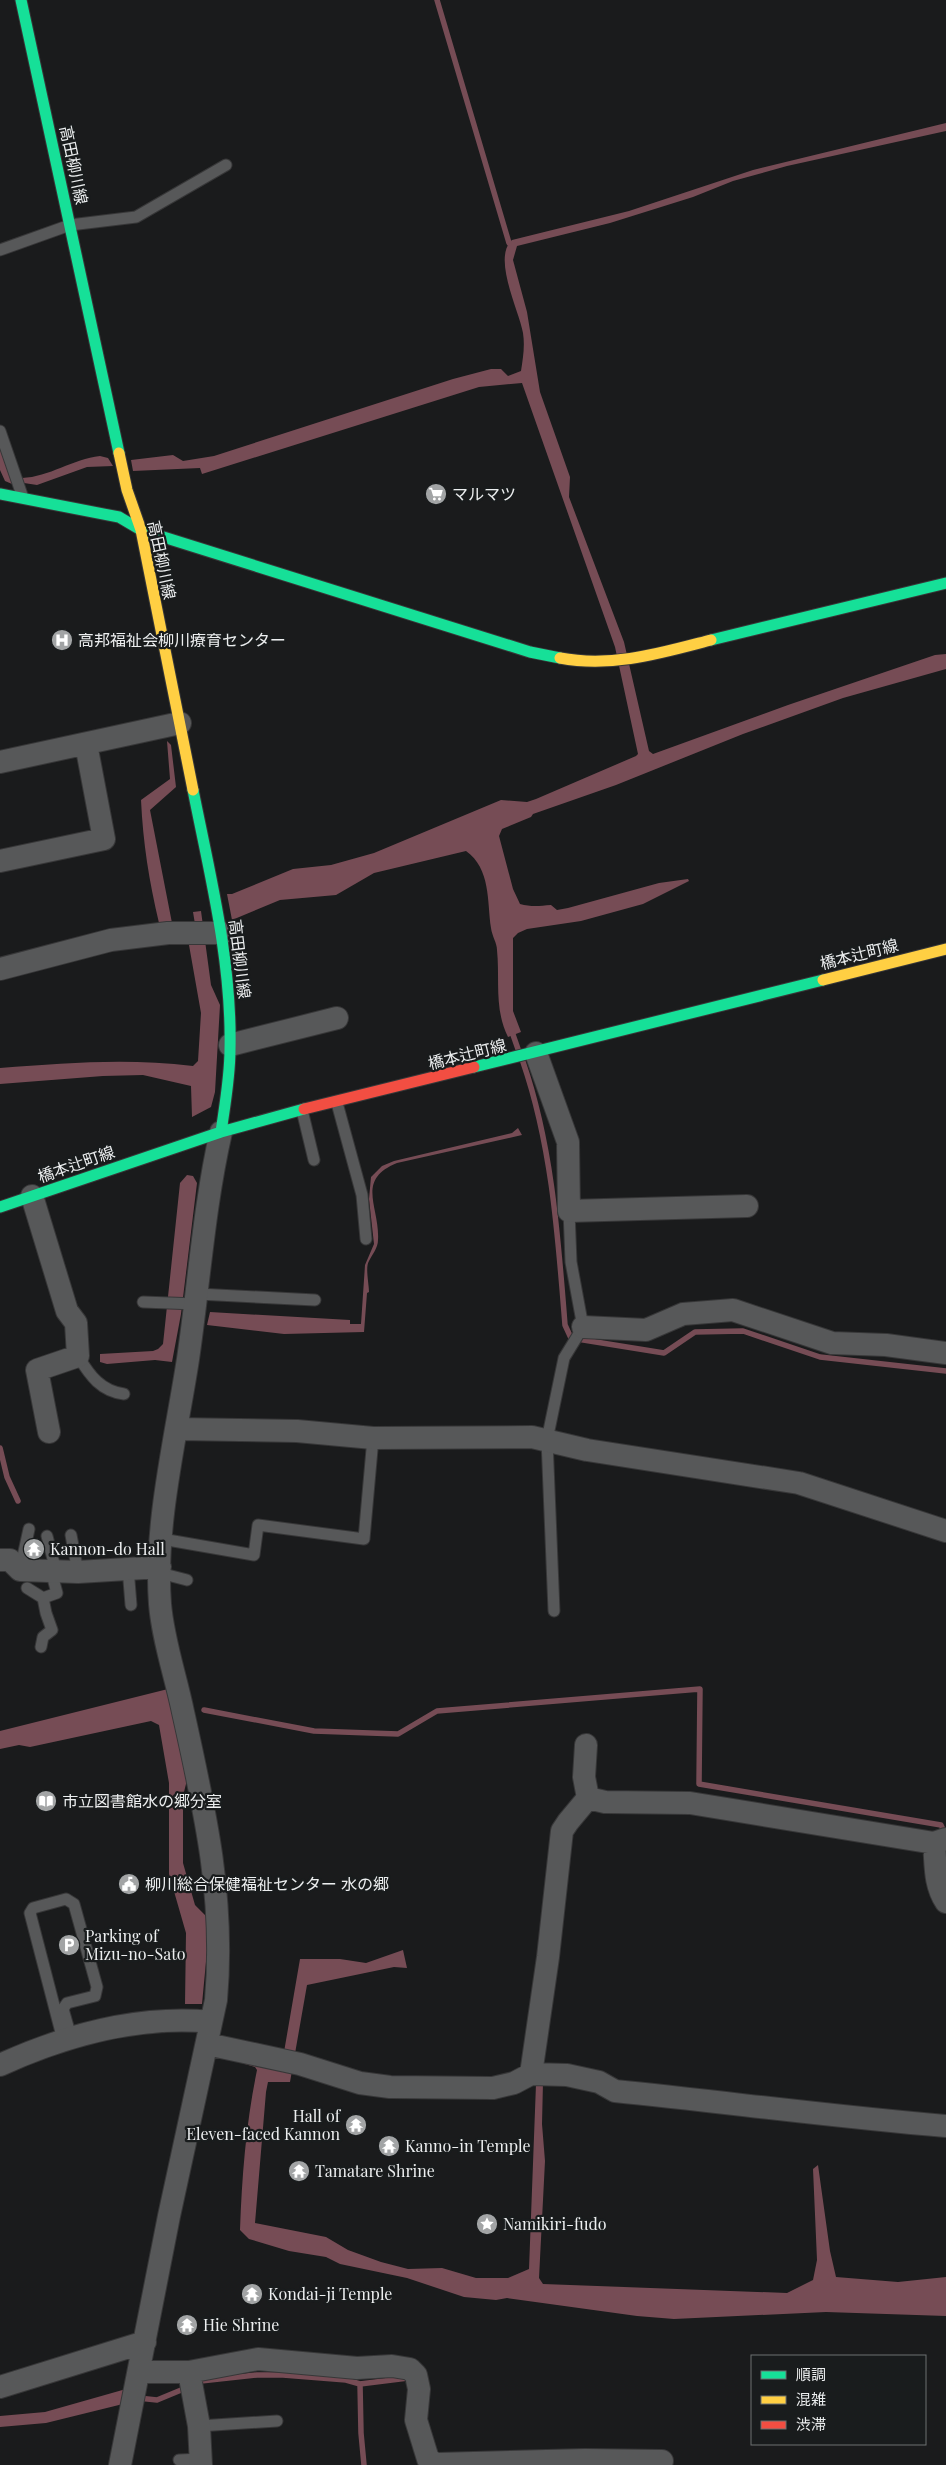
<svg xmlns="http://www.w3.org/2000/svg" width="946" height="2465" viewBox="0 0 946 2465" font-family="'Playfair Display','Noto Sans JP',serif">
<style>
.water{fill:#764c55}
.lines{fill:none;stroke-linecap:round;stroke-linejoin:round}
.stream{stroke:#764c55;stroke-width:5.5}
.lane-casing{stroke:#373738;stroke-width:13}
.street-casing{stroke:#373738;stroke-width:24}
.fast-casing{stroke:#373738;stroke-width:13}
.slow-casing{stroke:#373738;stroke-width:13}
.jam-casing{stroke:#373738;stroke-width:13}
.lane{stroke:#575859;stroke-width:11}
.street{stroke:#575859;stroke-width:22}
.fast{stroke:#16e098;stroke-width:11}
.slow{stroke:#ffcf43;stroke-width:11}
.jam{stroke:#f24e42;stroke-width:11}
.labels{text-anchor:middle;stroke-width:4.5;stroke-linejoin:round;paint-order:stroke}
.street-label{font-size:16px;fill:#eceeef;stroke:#191c1d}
.poi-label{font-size:16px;fill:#eceeef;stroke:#191c1d;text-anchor:start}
</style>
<rect width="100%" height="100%" fill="#1a1b1c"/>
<!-- water -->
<path class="water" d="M946,123V131L787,166L733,181L693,197L610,223L517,246L513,260L527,312L540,392L570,477L569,497L624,642L649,751L653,754L788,705L935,655L946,654V669L843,698L743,734L616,785L533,814L531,817L502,829L499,836L513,889L520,904C531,907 539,906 551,905L557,910L568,908L659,883L688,879L689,881L643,904L581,921L527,929L518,933L513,938V1011L521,1032L508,1037C494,1009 500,980 497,950C497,943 492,936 491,928C487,901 491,869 466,851L374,873L336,895L280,900L232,920L227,894H232L293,869L331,865L374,853L501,800L527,802L536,799L636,756L638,754L615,647L522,383L479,387L202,474L200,468L133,471L131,460L173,455L183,461L214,456L453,379L491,369H501L508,376L521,371C523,358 525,346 523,333C519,310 492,258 512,240L629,211L753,170Z
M0,443L11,473L12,484L5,481L0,470Z
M100,456L108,458L113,466L87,467L37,485L24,483L22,478C49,477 73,459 100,456Z
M167,741L171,745L176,787L150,810L172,923L195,924L193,912L201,911L211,985L220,1005L215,1092L211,1107L192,1117L191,1086L143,1075L103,1076L0,1084V1068C67,1063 126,1058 193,1066L198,1061L201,1013L189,945L159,923C149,881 143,843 141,800L170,779Z
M518,1128L522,1135L397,1163C355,1180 380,1207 378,1240C378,1248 372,1255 369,1261C365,1267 369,1284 369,1292L367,1293L364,1332L284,1334L207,1325L210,1312L350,1320V1324H361L365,1265L374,1244L369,1199L371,1177L382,1166L394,1161L512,1133Z
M187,1175L193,1176L197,1183L181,1314L172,1362L155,1360L107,1364L100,1362V1354L153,1351L158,1349L163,1344L180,1183Z
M168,1689L188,1776L183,1796V1863L195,1905L207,1917L209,1930L202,2004H185L186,1933L169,1874V1783L159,1725L151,1721L30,1747L19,1745L0,1749V1731Z
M403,1950L407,1968L394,1967L307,1985L290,2082H268L266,2092L255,2223L326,2237L348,2250L381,2262L408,2269L442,2268L476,2278H508L529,2269L536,2084L543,2082L542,2124L545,2161L539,2278L543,2284L787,2293L813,2280L817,2260L813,2169L818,2165L830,2251L836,2277L898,2282L946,2277V2316L826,2312L674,2319L637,2316L507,2298L496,2300L464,2297L407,2278L340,2264L326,2257L289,2251L249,2239L240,2230C242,2176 246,2123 257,2070L255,2067L225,2058L284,2052L300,1959H340L366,1963Z
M126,2389L123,2404L46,2423L0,2427V2416L45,2412Z"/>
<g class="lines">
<!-- stream -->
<path class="stream" d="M437,0L509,243
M511,1029L518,1049
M523,1062C552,1146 558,1237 565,1325L571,1338L664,1353L695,1332L743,1331L820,1357L946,1371
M0,1448L7,1477L18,1501
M204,1710L314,1731L398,1734L437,1711L700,1689L699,1784L941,1825L945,1834
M201,2381L257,2375H283L346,2380L360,2384L408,2378
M360,2384L361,2433L364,2465
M138,2398L157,2400L186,2388"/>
<!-- lane casing -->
<g class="lane-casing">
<path id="lane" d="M0,250L70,225L136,217L226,165
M0,431L22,495
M337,1103L362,1195L366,1239
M302,1110L314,1160
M198,1294L315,1300
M143,1302L196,1304
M78,1356C90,1376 101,1391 124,1394
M71,1535L78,1572
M47,1536L56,1571
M162,1539L254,1555L258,1525L364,1539L373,1438
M128,1568L131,1605
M20,1570L29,1529
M160,1573L187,1580
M27,1588L43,1598L57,1593L51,1571
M554,1611L547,1440L564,1358L583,1327L571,1262L569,1211
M41,1647L43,1637L52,1630L46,1613L43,1598
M63,2040L30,1913L33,1908L66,1899L74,1904L97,1987L95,1996L67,2003L63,2009L71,2037
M199,2426L277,2421
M179,2460L201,2459"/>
</g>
<!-- street casing -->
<g class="street-casing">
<path id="street" d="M0,762L180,723
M0,861L104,839L86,744
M0,969L111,940L168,933H222
M230,1045L337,1018
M536,1053L568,1142L569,1211L747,1206
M32,1196L67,1311L76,1323L78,1356L37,1370L49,1432
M583,1327L646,1330L683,1314L733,1310L832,1343L886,1345L946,1353
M177,1429L297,1431L373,1438L532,1437L587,1450L799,1483L946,1531
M0,1560H10L20,1570L78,1572L160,1567
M586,1745L584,1777L588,1798
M588,1798L605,1802L690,1803L934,1843L946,1839
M934,1843C936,1864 934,1884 946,1902
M207,2044L300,2064L360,2083L390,2087L493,2088L514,2083L531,2074L567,2075L599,2082L615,2091C725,2102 835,2117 946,2126
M0,2065C66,2035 138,2015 211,2022
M531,2074L548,1957L562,1831L568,1822L588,1798
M139,2372H189L258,2359L357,2368L392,2366L410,2369L416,2375L419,2389L416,2420L428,2459L437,2465
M189,2372L199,2426L201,2465
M0,2387L145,2342
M437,2464L585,2460L662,2461
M120,2465L169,2216L216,2000C225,1898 205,1811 183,1712C176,1677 163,1641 160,1604C154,1526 176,1437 188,1359C199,1284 204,1206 221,1132"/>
</g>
<!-- fast casing -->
<g class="fast-casing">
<path id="fast" d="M21,0L119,453
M0,494L119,517L141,530L530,652L560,658
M711,640L946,583
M193,790C210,875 232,962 230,1049C230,1077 225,1104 221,1132
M474,1067L823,980
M0,1207L221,1132L304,1109"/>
</g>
<!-- slow casing -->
<g class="slow-casing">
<path id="slow" d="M119,453L127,490L141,530L193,790
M560,658C612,668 661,653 711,640
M823,980L946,949"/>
</g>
<!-- jam casing -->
<g class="jam-casing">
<path id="jam" d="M304,1109L474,1067"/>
</g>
<!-- lane -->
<use href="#lane" class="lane"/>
<!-- street -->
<use href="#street" class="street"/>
<!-- fast -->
<use href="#fast" class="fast"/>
<!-- slow -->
<use href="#slow" class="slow"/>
<!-- jam -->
<use href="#jam" class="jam"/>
</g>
<!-- icons -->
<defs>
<g id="supermarket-disc" transform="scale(1.125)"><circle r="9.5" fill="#a2a4a5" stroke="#191c1d"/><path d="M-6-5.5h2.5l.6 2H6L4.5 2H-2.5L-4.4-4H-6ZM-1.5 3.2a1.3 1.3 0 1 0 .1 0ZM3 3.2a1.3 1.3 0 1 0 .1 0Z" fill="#fff"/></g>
<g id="hospital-disc" transform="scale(1.125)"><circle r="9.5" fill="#a2a4a5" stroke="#191c1d"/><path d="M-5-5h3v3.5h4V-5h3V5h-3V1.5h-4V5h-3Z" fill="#fff"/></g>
<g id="temple-disc" transform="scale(1.125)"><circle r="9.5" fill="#a2a4a5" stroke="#191c1d"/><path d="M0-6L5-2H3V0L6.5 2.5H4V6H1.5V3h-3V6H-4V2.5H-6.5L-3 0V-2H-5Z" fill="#fff"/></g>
<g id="library-disc" transform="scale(1.125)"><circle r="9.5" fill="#a2a4a5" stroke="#191c1d"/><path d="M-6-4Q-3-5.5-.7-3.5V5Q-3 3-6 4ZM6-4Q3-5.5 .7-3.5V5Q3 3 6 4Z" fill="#fff"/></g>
<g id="civic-disc" transform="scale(1.125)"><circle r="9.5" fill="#a2a4a5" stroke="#191c1d"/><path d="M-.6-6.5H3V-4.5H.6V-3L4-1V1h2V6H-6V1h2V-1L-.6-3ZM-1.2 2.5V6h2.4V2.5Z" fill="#fff"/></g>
<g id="parking-disc" transform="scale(1.125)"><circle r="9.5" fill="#a2a4a5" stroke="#191c1d"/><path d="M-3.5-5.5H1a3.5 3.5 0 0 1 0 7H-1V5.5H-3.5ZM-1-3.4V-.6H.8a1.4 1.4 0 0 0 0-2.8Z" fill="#fff"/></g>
<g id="sight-disc" transform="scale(1.125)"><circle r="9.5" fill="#a2a4a5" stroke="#191c1d"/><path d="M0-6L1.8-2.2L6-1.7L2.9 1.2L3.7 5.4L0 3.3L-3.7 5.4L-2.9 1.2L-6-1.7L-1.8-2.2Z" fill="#fff"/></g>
</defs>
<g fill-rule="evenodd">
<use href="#supermarket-disc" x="436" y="494"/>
<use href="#hospital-disc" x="62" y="640"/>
<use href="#temple-disc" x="34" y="1549"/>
<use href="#library-disc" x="46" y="1801"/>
<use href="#civic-disc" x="129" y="1884"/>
<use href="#parking-disc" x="69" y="1945"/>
<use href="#temple-disc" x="356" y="2125"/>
<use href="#temple-disc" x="389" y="2146"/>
<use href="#temple-disc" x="299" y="2171"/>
<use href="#sight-disc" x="487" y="2224"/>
<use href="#temple-disc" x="252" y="2294"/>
<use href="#temple-disc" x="187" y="2325"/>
</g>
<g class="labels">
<!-- street labels -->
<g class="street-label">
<text transform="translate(74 165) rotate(78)" y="6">高田柳川線</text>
<text transform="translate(162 560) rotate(78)" y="6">高田柳川線</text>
<text transform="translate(859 954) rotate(-14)" y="6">橋本辻町線</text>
<text transform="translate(240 959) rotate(83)" y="6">高田柳川線</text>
<text transform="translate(467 1054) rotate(-14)" y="6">橋本辻町線</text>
<text transform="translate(76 1164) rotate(-19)" y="6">橋本辻町線</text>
</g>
<!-- poi labels -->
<g class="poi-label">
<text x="452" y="500">マルマツ</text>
<text x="78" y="646">高邦福祉会柳川療育センター</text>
<text x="50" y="1555">Kannon-do Hall</text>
<text x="62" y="1807">市立図書館水の郷分室</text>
<text x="145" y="1890">柳川総合保健福祉センター 水の郷</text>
<text x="85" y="1942">Parking of<tspan x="85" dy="18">Mizu-no-Sato</tspan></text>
<text x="340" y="2122" text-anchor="end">Hall of<tspan x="340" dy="18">Eleven-faced Kannon</tspan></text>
<text x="405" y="2152">Kanno-in Temple</text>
<text x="315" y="2177">Tamatare Shrine</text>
<text x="503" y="2230">Namikiri-fudo</text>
<text x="268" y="2300">Kondai-ji Temple</text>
<text x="203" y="2331">Hie Shrine</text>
</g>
</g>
<!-- legend -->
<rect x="751" y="2355" width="175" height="90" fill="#191c1d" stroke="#6d7071"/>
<rect x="761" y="2371" width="25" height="8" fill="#16e098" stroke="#6d7071"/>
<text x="796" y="2380" font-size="15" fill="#eceeef">順調</text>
<rect x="761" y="2396" width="25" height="8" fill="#ffcf43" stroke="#6d7071"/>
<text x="796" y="2405" font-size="15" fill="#eceeef">混雑</text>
<rect x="761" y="2421" width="25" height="8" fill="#f24e42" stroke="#6d7071"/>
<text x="796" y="2430" font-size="15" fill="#eceeef">渋滞</text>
</svg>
